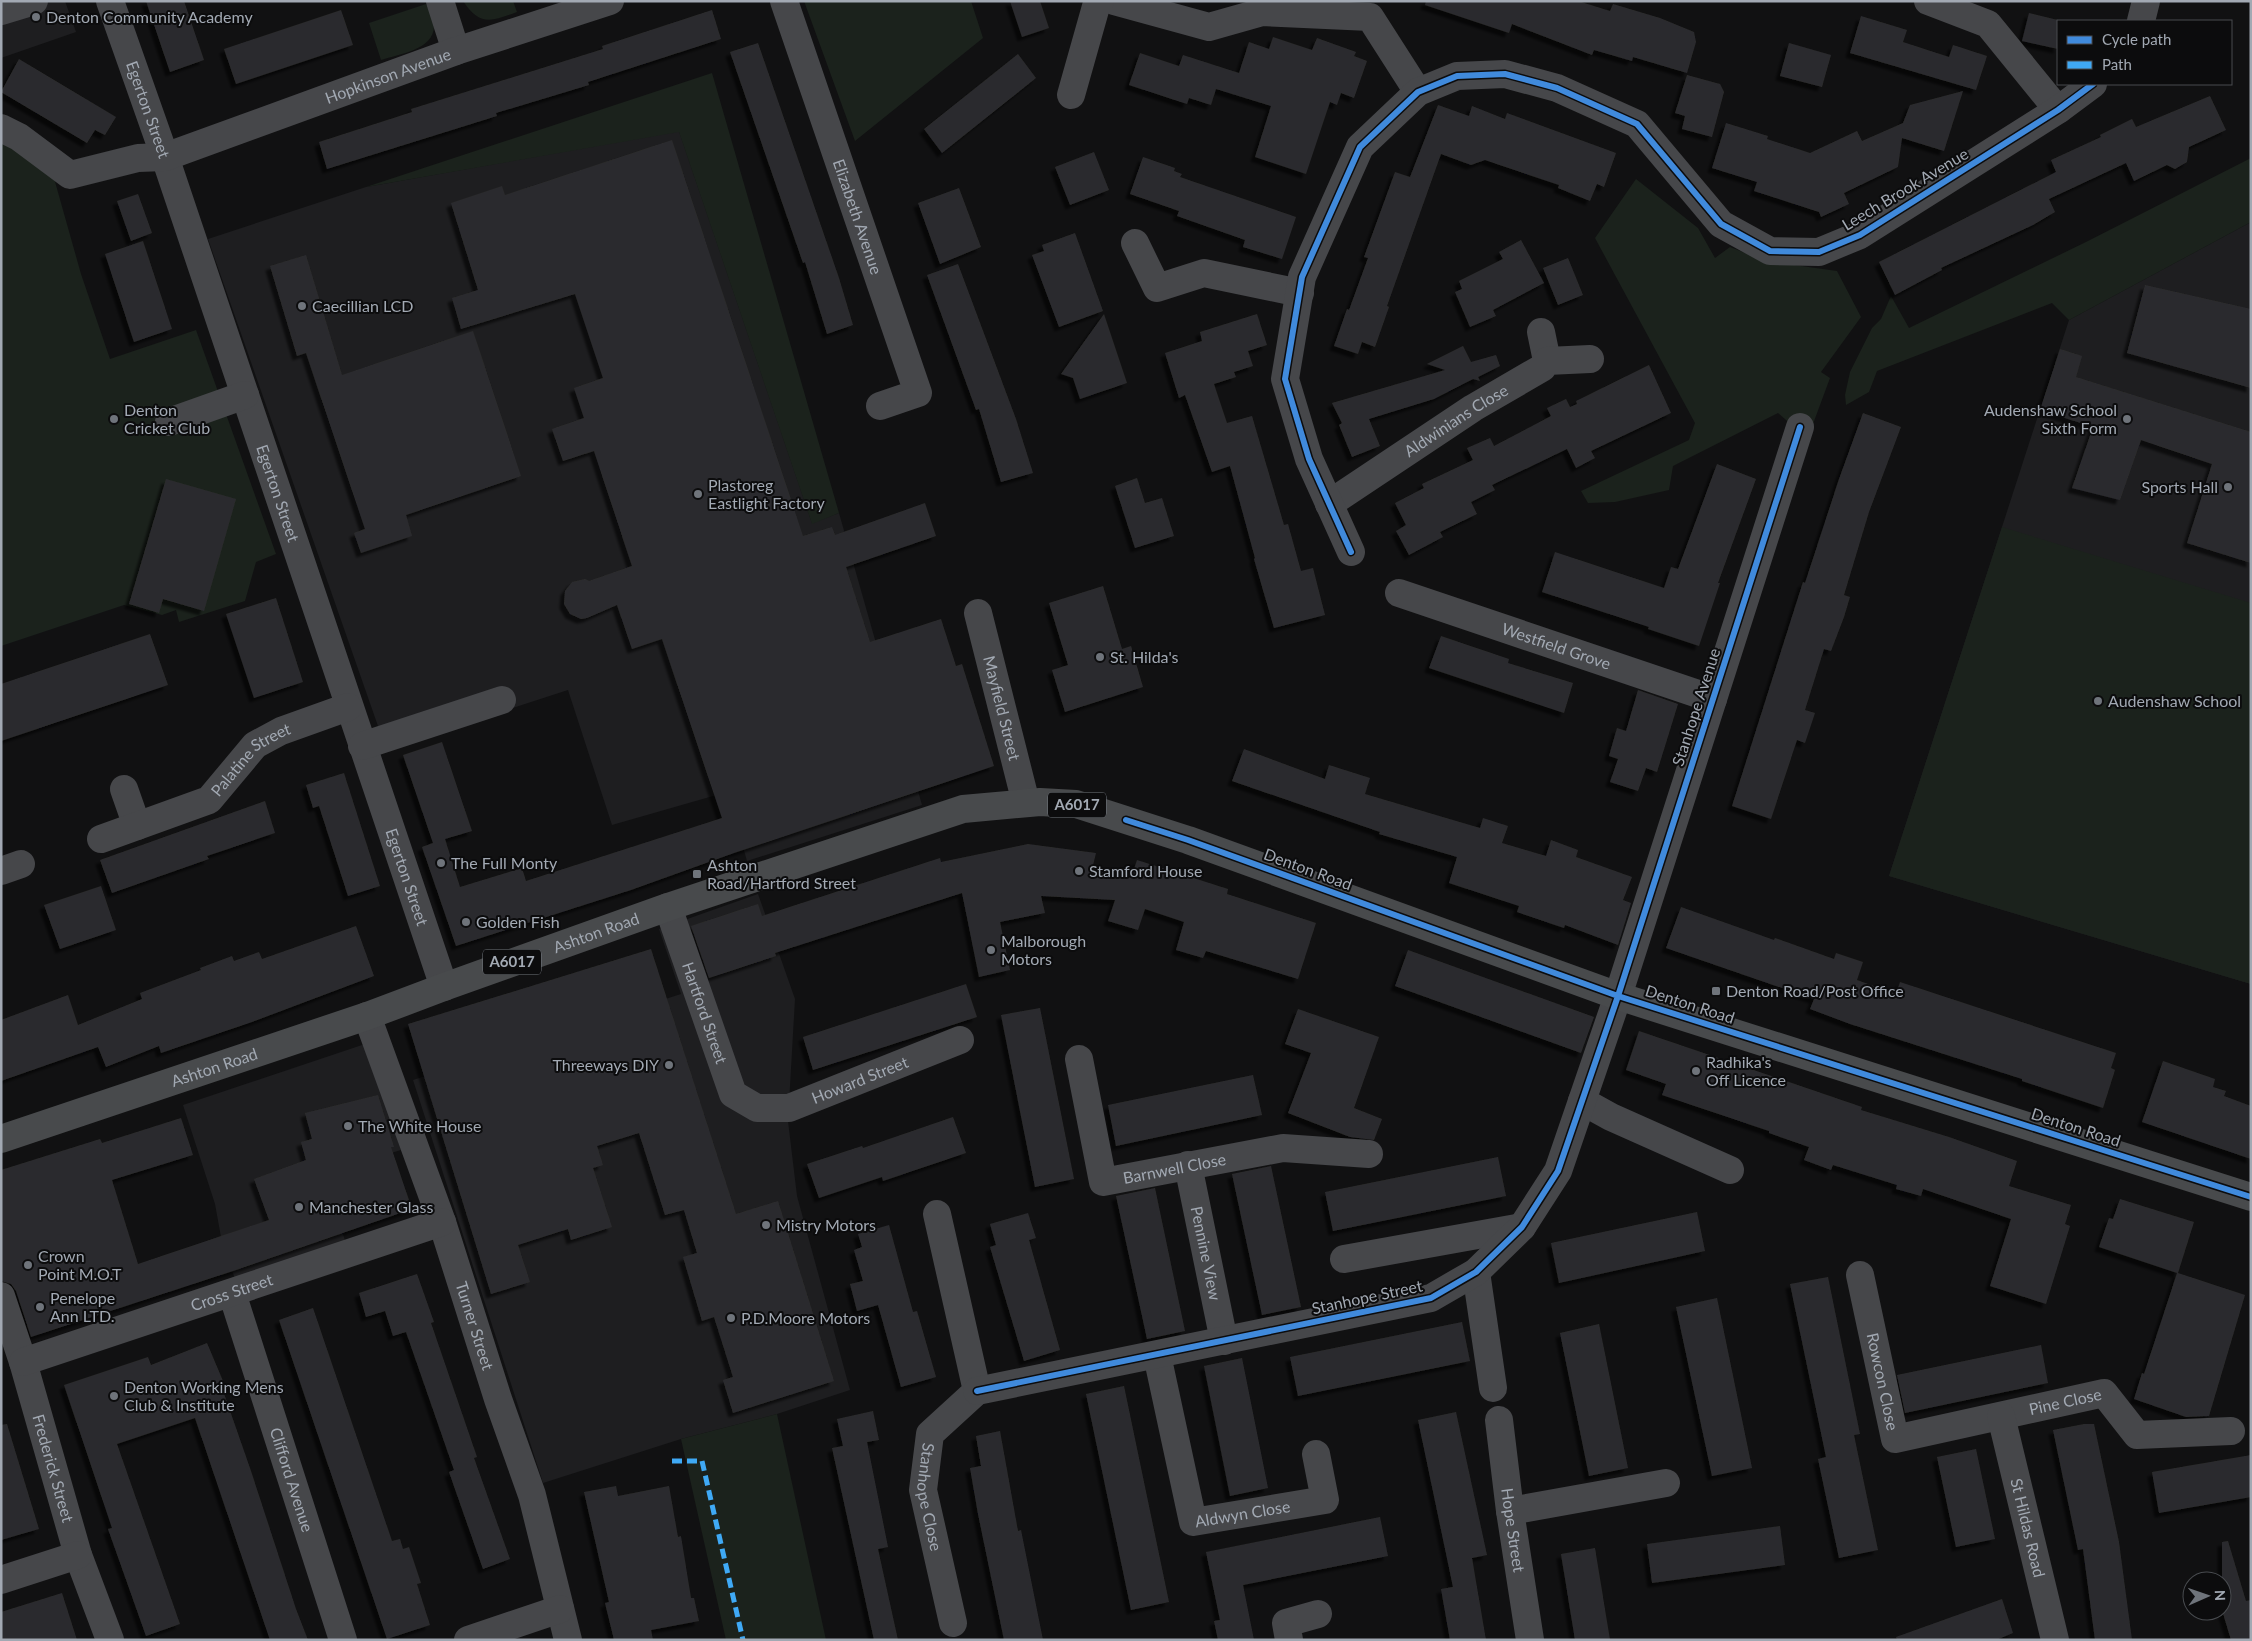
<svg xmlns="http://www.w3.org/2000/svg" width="2252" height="1641" viewBox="0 0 2252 1641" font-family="Lato,sans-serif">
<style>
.built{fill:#1e1e20}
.green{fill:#1b221c}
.building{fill:#2c2c2d;filter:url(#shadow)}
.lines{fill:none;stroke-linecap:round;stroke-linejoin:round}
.minor{stroke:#46474a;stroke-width:28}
.highway{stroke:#484a4c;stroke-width:28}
.quiet{stroke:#3fa9f5;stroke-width:5;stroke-dasharray:10 5;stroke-linecap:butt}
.cycleway-casing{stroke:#0c0c0d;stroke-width:9}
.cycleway{stroke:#408adc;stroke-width:6}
.poi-dot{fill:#6f747b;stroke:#0c0c0d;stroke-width:2}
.labels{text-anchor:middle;stroke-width:4;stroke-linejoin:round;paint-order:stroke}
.shield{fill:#0c0c0d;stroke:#757a81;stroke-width:1}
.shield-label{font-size:15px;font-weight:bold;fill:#a2a9b3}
.poi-label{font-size:16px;fill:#a2a9b3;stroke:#0c0c0d;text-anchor:start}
.street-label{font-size:16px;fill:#a2a9b3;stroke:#0c0c0d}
</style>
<defs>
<filter id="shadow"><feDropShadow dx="-4.5" dy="4.5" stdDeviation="1" flood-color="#0009"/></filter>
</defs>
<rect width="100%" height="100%" fill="#111112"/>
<!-- built -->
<path class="built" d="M1,1H65L76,32L1,58Z
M679,131L812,523L839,513L922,805L747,861L727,792L612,825L568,690L386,749L208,239L366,187Z
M2251,222V984L1889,876L2069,320Z
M758,894L795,999L788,1121L797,1196L850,1390L777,1414L681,1439L543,1483L413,1080L681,994L659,929Z
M365,1044L401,1150L322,1174L347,1246L236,1282L221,1237L215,1204L183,1105Z"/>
<!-- green -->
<path class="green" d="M463,1H513L517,12C492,21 480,27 463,1Z
M804,1H971L983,38L855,141Z
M426,4C429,10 434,19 434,26C434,50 399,54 381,60L369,23Z
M712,73L839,513L812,524L679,132L366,187Z
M1,136L52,171L81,274L110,359L196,330L276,554L256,562L245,601L179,622L176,610L162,615L124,605L1,646Z
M2251,158V222L2069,320L2052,303L1877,371L1869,392L1846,405L1845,395L1850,372L1872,328L1881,319L1891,296L1909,328L2086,242Z
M1636,179L1698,228L1715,258L1730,247L1766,261L1837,271L1861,317L1821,372L1830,378L1813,424L1793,426L1778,413L1673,466L1669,490L1615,502L1588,503L1581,491L1689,440L1695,423L1595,238Z
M2002,527L2251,603V984L1889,876Z
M777,1414L826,1640H726L681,1439Z"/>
<!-- building -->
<path class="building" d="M146,1H184L204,60L170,72Z
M1010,1H1040L1049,28L1022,37Z
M1426,1H1578L1610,11L1613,4L1660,18L1694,32L1696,42L1687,73L1633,57L1632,61L1594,50L1592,55L1512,24L1509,33L1425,5Z
M341,10L353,45L236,84L224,49Z
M712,10L721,39L588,82L589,85L496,113L497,116L327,169L319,142L412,112L411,109L603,49L602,46Z
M2029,13L2058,20V49L2022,41Z
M1861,16L1907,30L1903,42L1949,57L1953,45L1987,56L1976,90L1850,53Z
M1273,37L1312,50L1317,38L1356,52L1354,56L1367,61L1354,98L1341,93L1337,105L1330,102L1306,174L1255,157L1271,106L1216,89L1211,105L1189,98L1187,104L1129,85L1140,53L1179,66L1183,55L1239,73L1249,42L1269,49Z
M758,43L839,278L853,325L827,334L805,262L803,263L730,52Z
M1789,43L1831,55L1822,87L1780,76Z
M1018,54L1036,78L942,153L924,129Z
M19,59L116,117L105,135L95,130L87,143L1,92Z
M1687,75L1720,84L1724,92L1712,137L1682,129L1685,116L1675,113Z
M1963,91L1944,151L1902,138L1898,167L1844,193L1849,204L1821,217L1819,212L1754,191L1757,182L1712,168L1726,123L1768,136L1767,139L1810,153L1857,131L1862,141L1903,123L1910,105Z
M2210,96L2226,130L2189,147L2187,162L2175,169L2167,165L2134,181L2126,163L2049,199L2055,212L2033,225L1941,268L1942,270L1895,295L1879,262L2056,172L2051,160L2101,137L2100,135L2132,119L2136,127Z
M1438,105L1469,116L1472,106L1505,119L1507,113L1616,153L1604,187L1597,184L1590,201L1558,188L1559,185L1485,160L1471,165L1441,154L1387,306L1389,307L1375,347L1362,342L1358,354L1334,346L1347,309L1349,310L1368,258L1364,257L1395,172L1410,177Z
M672,140L803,536L832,527L835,535L925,503L936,536L846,567L870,642L941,619L956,666L962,664L994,766L734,853L631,890L456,946L422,847L433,843L403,755L442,742L472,831L445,839L460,887L522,868L526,881L722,818L662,639L632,649L617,605L587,618L581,619L570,614L564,604L565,591L572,582L585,579L589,581L632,566L594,451L563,461L552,429L584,418L574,388L603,378L575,294L461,329L452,298L478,290L451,203L502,186L505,195Z
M1094,152L1109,190L1070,205L1055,167Z
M1143,157L1175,168L1174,171L1182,174L1180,177L1296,217L1282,259L1243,247L1245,240L1177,216L1179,211L1130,194Z
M959,188L981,247L940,264L918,203Z
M138,194L152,233L131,241L117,201Z
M1075,233L1103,311L1059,327L1032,255L1044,251L1042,245Z
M1521,240L1544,283L1493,310L1496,316L1470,327L1455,292L1462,289L1459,281L1503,259L1499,252Z
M143,241L172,329L134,342L105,254Z
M306,255L342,375L473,331L521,476L406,515L412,536L361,553L354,533L365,529L306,353L297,356L270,266Z
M1568,258L1583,295L1558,305L1543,268Z
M958,264L1016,419L1033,473L1001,482L979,409L976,410L927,275Z
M2145,285L2251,309V388L2127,353Z
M1104,314L1127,383L1080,399L1073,378L1061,374Z
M1257,314L1267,345L1248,351L1253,366L1234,372L1236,377L1214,384L1227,423L1252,416L1284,525L1288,524L1301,571L1313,568L1325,615L1274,628L1254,559L1255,558L1230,466L1212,472L1185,395L1179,398L1165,353L1202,341L1200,332Z
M1463,346L1471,362L1496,355L1500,366L1478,377L1480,381L1473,379L1434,399L1369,419L1380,446L1352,457L1339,425L1342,423L1332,403L1445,370L1427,364Z
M2060,349L2082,356L2076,377L2251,432V563L2187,543L2212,464L2141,440L2120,500L2072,488L2093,427L2040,410Z
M1649,365L1671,413L1591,451L1595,458L1576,468L1567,449L1492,485L1495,490L1471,502L1477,514L1440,532L1443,537L1409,555L1396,531L1406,525L1395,503L1424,488L1422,484L1473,460L1467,448L1490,438L1494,446L1551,416L1547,408L1566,399L1570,407L1577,404L1576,401Z
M1863,413L1901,427L1869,512L1844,595L1850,597L1844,617L1831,651L1824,649L1805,710L1815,713L1805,743L1797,740L1771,819L1732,806L1803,582L1805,583L1839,479Z
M1717,464L1756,479L1718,583H1720L1699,646L1648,629L1649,627L1542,592L1555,552L1664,588L1671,567L1678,569Z
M1137,478L1145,503L1162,498L1174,536L1135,548L1115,486Z
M166,479L236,499L204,611L163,599L159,613L129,604Z
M1103,586L1122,649L1131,646L1143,687L1065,712L1052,670L1068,665L1049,603Z
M276,598L303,682L254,698L226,614Z
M150,634L168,685L1,741V684Z
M1441,636L1509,659L1508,663L1573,683L1564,713L1429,668Z
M1638,690L1678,704L1657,772L1646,768L1638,791L1610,782L1618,759L1609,756L1617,728L1626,731Z
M1244,749L1325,779L1329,765L1370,778L1365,794L1480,828L1483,818L1508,826L1502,843L1546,856L1551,840L1578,850L1576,857L1632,877L1623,900L1631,903L1618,945L1565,925L1564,928L1517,912L1519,906L1449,883L1457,857L1379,834L1380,832L1232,781Z
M344,773L380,886L348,896L319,806L313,808L306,785Z
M265,801L275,833L207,856L209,859L112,893L100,860Z
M1028,844L1096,853L1093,865L1131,878L1137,860L1228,889L1227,894L1316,923L1298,979L1206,951L1203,958L1176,950L1184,922L1145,909L1138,930L1108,921L1115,900L1041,896L1045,913L1000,922L1010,970L979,977L962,893L775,953L776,956L709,978L691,926L758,904L762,916L940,858L941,862Z
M101,886L116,930L60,949L44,905Z
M1681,907L1774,940L1775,938L1834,959L1836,953L1863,962L1857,980L1896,994L1900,982L2116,1053L2111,1068L2115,1070L2103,1108L2022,1081V1079L1850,1024L1810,1009L1814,999L1666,948Z
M356,926L374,976L252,1022L161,1053L159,1046L106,1067L98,1047L1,1081V1020L68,995L78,1025L142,999L140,993L201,970L200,968L232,956L234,961L259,952L262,959Z
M651,949L736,1214L778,1201L834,1381L733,1413L723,1380L733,1377L714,1317L702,1321L683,1257L697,1253L684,1210L665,1215L639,1133L597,1146L603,1165L593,1168L612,1227L571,1240L568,1229L518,1245L530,1282L491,1294L408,1024Z
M1408,950L1594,1017L1581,1053L1395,986Z
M966,984L977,1017L813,1070L803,1037Z
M1040,1008L1074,1179L1035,1187L1001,1015Z
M1298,1009L1379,1037L1354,1108L1382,1119L1374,1140L1350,1137L1288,1113L1311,1053L1285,1044Z
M1639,1031L1862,1107L1861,1110L1949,1137L2017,1161L2009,1186L2071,1205L2065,1224L2070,1226L2046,1304L1990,1286L2011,1219L1923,1189L1921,1196L1896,1189L1897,1185L1833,1165L1831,1170L1804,1160L1809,1147L1769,1133V1131L1662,1095L1666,1084L1626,1070Z
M2163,1061L2215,1079L2213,1087L2226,1091L2224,1096L2251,1106V1159L2142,1122Z
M1253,1075L1262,1115L1116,1146L1108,1105Z
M378,1095L394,1147H391L412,1209L233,1271L31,1337L16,1291L11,1284L1,1281V1170L100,1139L102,1143L181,1118L193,1155L112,1180L138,1264L269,1220L254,1179L306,1160L301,1142L312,1139L305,1113Z
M953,1117L966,1153L883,1181L882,1177L819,1198L807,1164L862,1146L863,1148Z
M1498,1157L1506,1196L1333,1231L1325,1192Z
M1271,1166L1301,1307L1262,1315L1232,1174Z
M1155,1188L1185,1331L1147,1339L1116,1196Z
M2120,1199L2194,1222L2178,1273L2245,1295L2209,1416L2186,1417L2134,1399L2142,1373L2144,1374L2177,1273L2099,1247L2109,1218L2113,1219Z
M1697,1212L1705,1251L1559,1283L1551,1243Z
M1028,1213L1036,1238L1029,1240L1060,1350L1024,1361L990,1247L996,1245L990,1224Z
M889,1225L913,1312L917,1311L936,1377L901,1387L878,1305L857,1311L850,1284L863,1281L854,1250L862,1247L858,1234Z
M417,1274L434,1322L431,1323L477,1457L474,1458L510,1559L483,1569L449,1472L454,1470L406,1332L393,1336L385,1311L366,1317L359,1293Z
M1828,1277L1860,1434L1854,1435L1878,1550L1839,1558L1818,1459L1826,1457L1790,1284Z
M1717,1298L1752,1468L1712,1476L1676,1307Z
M313,1308L392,1541L400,1539L403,1549L409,1547L421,1583L417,1584L430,1625L387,1639L279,1320Z
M1462,1322L1470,1361L1298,1396L1290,1357Z
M1599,1324L1628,1468L1589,1476L1560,1333Z
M207,1343L223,1381L220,1382L251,1471L296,1609L308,1640H270L195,1418L117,1444L180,1624L146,1636L108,1529L112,1528L64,1385L148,1357L151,1365Z
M2041,1345L2048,1383L1905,1413L1897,1375Z
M1242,1358L1268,1488L1230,1496L1204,1366Z
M1124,1386L1169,1602L1131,1610L1086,1394Z
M873,1411L879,1440L867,1442L888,1547L878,1549L898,1640H874L832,1448L843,1446L837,1419Z
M1456,1412L1487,1555L1472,1558L1486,1640H1450L1441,1589L1453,1587L1418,1420Z
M7,1424L39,1529L1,1540V1425Z
M2084,1424H2094L2119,1542L2132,1640H2095L2083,1549L2078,1550L2053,1430Z
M1000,1431L1018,1531L1021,1530L1043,1640H1004L978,1514L970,1468L981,1466L976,1436Z
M1976,1449L1995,1539L1956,1547L1937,1457Z
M2251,1455V1497L2159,1513L2152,1472Z
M616,1486L618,1496L669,1486L678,1537L681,1536L691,1598H694L699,1621L651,1630L653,1640H614L605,1603L609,1602L584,1492Z
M1380,1517L1388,1556L1243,1585L1254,1640H1218L1214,1621L1220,1620L1206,1552Z
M1780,1526L1785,1565L1652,1583L1647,1544Z
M2228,1541L2246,1601L2251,1600V1640H2231L2222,1610V1542Z
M1595,1548L1610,1640H1575L1561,1554Z
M62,1593L77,1640H1V1612Z
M2002,1599L2013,1633L1996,1640H1897L1896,1637Z"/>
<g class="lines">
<!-- minor -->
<g class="minor">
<path id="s1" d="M110,1L165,157L444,987"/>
<path d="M440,1L456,51"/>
<path id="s2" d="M784,1L918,393L880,406"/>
<path d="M1114,1L1209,27L1262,12L1370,17L1418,92"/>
<path d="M1928,1L1988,24L2058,110"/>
<path d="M1,11L34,1"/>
<path d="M2141,21L2146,1"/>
<path d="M1071,95L1097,3L1100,1"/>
<path id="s3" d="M1,128L19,137L70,175L138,158L165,157L456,51L610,1"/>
<path d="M1135,243L1157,288L1204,273L1300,293"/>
<path d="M1541,332L1547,361"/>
<path d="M169,422L245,395"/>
<path id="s4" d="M1329,504L1473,408L1542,368L1547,361L1590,359"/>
<path d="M1351,552L1309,459L1285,379L1302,277L1360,147L1418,92L1457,76L1505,74L1557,88L1637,124L1721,224L1770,251L1819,252L1860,235L2058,110L2093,84"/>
<path id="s5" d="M1399,593L1713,699"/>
<path id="s6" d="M978,613L1026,803"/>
<path d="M362,746L502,700"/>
<path d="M124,789L137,826"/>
<path id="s7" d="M101,839L209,800L255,745L281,731L348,707"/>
<path d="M1,871L21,864"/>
<path id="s8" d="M668,907L733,1094L757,1108H789L960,1040"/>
<path id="s9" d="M367,1016L442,1222L498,1399L532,1495L568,1640"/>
<path id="s10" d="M1079,1059L1103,1182L1283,1148L1369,1154"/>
<path d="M1582,1101L1611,1117L1730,1170"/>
<path id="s11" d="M1188,1165L1224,1341"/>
<path id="s12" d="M937,1214L977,1391L930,1434L923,1490L953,1623"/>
<path d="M1344,1259L1522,1227"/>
<path d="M1476,1272L1493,1388"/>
<path id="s13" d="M1860,1275L1895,1439L2104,1393L2137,1435L2231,1431"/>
<path id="s14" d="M232,1293L343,1640"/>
<path id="s15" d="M1,1296L23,1362L78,1555L110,1640"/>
<path id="s16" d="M1157,1355L1193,1522L1325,1500L1316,1454"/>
<path id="s17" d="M23,1362L442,1222"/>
<path d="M977,1391L1431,1298L1476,1272L1522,1227L1558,1171L1618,996L1800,427"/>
<path id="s18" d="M2001,1416L2055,1640"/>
<path id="s19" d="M1499,1420L1510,1511L1530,1640"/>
<path d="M1510,1511L1666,1483"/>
<path d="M1,1580L78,1555"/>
<path d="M468,1640L560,1609"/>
<path d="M1289,1640L1286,1623L1318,1614"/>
</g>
<!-- highway -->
<path class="highway" id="s20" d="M1,1139L367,1016L444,987L668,907L963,809L1040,802L1076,804L1188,840L1618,996L2251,1197"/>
<!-- quiet -->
<path class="quiet" d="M672,1461H702L743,1640"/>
<!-- cycleway casing -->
<g class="cycleway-casing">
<path id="cycleway" d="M1351,552L1309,459L1285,379L1302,277L1360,147L1418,92L1457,76L1505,74L1557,88L1637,124L1721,224L1770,251L1819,252L1860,235L2058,110L2093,84
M1126,820L1188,840L1618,996L2251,1197
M977,1391L1431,1298L1476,1272L1522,1227L1558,1171L1618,996L1800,427"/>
</g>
<!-- cycleway -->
<use href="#cycleway" class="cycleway"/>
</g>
<!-- markers -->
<g class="poi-dot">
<circle cx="36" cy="17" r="5"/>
<circle cx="302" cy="306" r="5"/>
<circle cx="114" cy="419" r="5"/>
<circle cx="2127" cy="419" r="5"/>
<circle cx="2228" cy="487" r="5"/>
<circle cx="698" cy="494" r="5"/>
<circle cx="1100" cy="657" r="5"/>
<circle cx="2098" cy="701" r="5"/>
<circle cx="441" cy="863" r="5"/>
<circle cx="1079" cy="871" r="5"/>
<rect x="692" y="869" width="10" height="10" rx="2.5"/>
<circle cx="466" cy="922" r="5"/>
<circle cx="991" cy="950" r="5"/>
<rect x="1711" y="986" width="10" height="10" rx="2.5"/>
<circle cx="669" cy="1065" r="5"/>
<circle cx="1696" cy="1071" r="5"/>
<circle cx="348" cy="1126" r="5"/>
<circle cx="299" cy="1207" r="5"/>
<circle cx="766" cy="1225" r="5"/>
<circle cx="28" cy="1265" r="5"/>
<circle cx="40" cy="1307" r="5"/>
<circle cx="731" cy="1318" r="5"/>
<circle cx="114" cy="1396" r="5"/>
</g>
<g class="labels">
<!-- shield labels -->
<g class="shield">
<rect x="1048" y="792.5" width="58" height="25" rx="4"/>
<rect x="483" y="949.5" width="58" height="25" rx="4"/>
</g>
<g class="shield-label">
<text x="1077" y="810">A6017</text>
<text x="512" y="967">A6017</text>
</g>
<!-- poi labels -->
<g class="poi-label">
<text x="46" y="23">Denton Community Academy</text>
<text x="312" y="312">Caecillian LCD</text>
<text x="124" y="416">Denton<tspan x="124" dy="18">Cricket Club</tspan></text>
<text x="2117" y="416" text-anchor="end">Audenshaw School<tspan x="2117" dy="18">Sixth Form</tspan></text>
<text x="708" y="491">Plastoreg<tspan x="708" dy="18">Eastlight Factory</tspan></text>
<text x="2218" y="493" text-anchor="end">Sports Hall</text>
<text x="1110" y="663">St. Hilda's</text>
<text x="2108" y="707">Audenshaw School</text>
<text x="451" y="869">The Full Monty</text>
<text x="707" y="871">Ashton<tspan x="707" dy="18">Road/Hartford Street</tspan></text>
<text x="1089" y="877">Stamford House</text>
<text x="476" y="928">Golden Fish</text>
<text x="1001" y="947">Malborough<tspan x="1001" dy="18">Motors</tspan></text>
<text x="1726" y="997">Denton Road/Post Office</text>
<text x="1706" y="1068">Radhika's<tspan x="1706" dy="18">Off Licence</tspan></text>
<text x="659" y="1071" text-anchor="end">Threeways DIY</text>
<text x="358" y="1132">The White House</text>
<text x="309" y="1213">Manchester Glass</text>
<text x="776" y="1231">Mistry Motors</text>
<text x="38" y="1262">Crown<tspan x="38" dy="18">Point M.O.T</tspan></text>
<text x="50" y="1304">Penelope<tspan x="50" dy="18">Ann LTD.</tspan></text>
<text x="741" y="1324">P.D.Moore Motors</text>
<text x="124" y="1393">Denton Working Mens<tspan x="124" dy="18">Club &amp; Institute</tspan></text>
</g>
<!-- street labels -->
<g class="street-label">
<text dy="6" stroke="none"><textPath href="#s3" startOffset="418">Hopkinson Avenue</textPath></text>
<text dy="6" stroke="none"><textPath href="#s1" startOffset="115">Egerton Street</textPath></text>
<text transform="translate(1905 189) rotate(-31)" y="6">Leech Brook Avenue</text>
<text dy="6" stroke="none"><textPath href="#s2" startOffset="228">Elizabeth Avenue</textPath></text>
<text dy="6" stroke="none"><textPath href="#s4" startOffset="152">Aldwinians Close</textPath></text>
<text dy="6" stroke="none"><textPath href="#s1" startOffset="520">Egerton Street</textPath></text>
<text dy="6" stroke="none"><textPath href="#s5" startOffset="166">Westfield Grove</textPath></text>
<text transform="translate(1696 707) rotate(-72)" y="6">Stanhope Avenue</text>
<text dy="6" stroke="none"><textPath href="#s6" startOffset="98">Mayfield Street</textPath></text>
<text dy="6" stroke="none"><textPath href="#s7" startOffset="174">Palatine Street</textPath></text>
<text transform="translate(1308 869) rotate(20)" y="6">Denton Road</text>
<text dy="6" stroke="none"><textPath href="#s1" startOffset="925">Egerton Street</textPath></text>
<text dy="6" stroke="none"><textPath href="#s20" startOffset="630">Ashton Road</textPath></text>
<text transform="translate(1690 1004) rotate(18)" y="6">Denton Road</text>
<text dy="6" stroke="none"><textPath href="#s8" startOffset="112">Hartford Street</textPath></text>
<text dy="6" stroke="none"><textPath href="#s20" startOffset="225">Ashton Road</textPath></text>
<text dy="6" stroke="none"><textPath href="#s8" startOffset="334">Howard Street</textPath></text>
<text transform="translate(2076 1127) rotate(18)" y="6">Denton Road</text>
<text dy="6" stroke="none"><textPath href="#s10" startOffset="198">Barnwell Close</textPath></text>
<text dy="6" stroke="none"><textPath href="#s11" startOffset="90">Pennine View</textPath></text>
<text dy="6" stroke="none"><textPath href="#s17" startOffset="220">Cross Street</textPath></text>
<text transform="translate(1367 1297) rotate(-12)" y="6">Stanhope Street</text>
<text dy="6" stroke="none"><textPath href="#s9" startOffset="328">Turner Street</textPath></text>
<text dy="6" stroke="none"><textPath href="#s13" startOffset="109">Rowcon Close</textPath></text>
<text dy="6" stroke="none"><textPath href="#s13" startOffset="342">Pine Close</textPath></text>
<text dy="6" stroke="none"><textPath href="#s15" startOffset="180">Frederick Street</textPath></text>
<text dy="6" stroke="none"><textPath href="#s14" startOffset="196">Clifford Avenue</textPath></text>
<text dy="6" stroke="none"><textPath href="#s12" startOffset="309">Stanhope Close</textPath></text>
<text dy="6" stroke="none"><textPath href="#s16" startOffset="221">Aldwyn Close</textPath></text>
<text dy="6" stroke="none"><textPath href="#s18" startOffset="115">St Hildas Road</textPath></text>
<text dy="6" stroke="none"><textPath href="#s19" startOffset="111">Hope Street</textPath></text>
</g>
</g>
<!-- border -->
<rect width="2252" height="1641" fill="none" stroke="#a2a9b3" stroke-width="5"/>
<!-- legend -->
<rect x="2057" y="20" width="175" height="65" fill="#0c0c0d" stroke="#484b4f"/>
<rect x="2067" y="36" width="25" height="8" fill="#408adc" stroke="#484b4f"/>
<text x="2102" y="45" font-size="15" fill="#a2a9b3">Cycle path</text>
<rect x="2067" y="61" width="25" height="8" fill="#3fa9f5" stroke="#484b4f"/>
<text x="2102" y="70" font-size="15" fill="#a2a9b3">Path</text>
<!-- north arrow -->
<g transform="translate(2207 1596) rotate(88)"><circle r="24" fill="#0c0c0d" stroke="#484b4f"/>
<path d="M0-4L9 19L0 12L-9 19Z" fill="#6f747b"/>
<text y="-8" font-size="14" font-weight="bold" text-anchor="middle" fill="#a2a9b3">N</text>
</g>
</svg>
